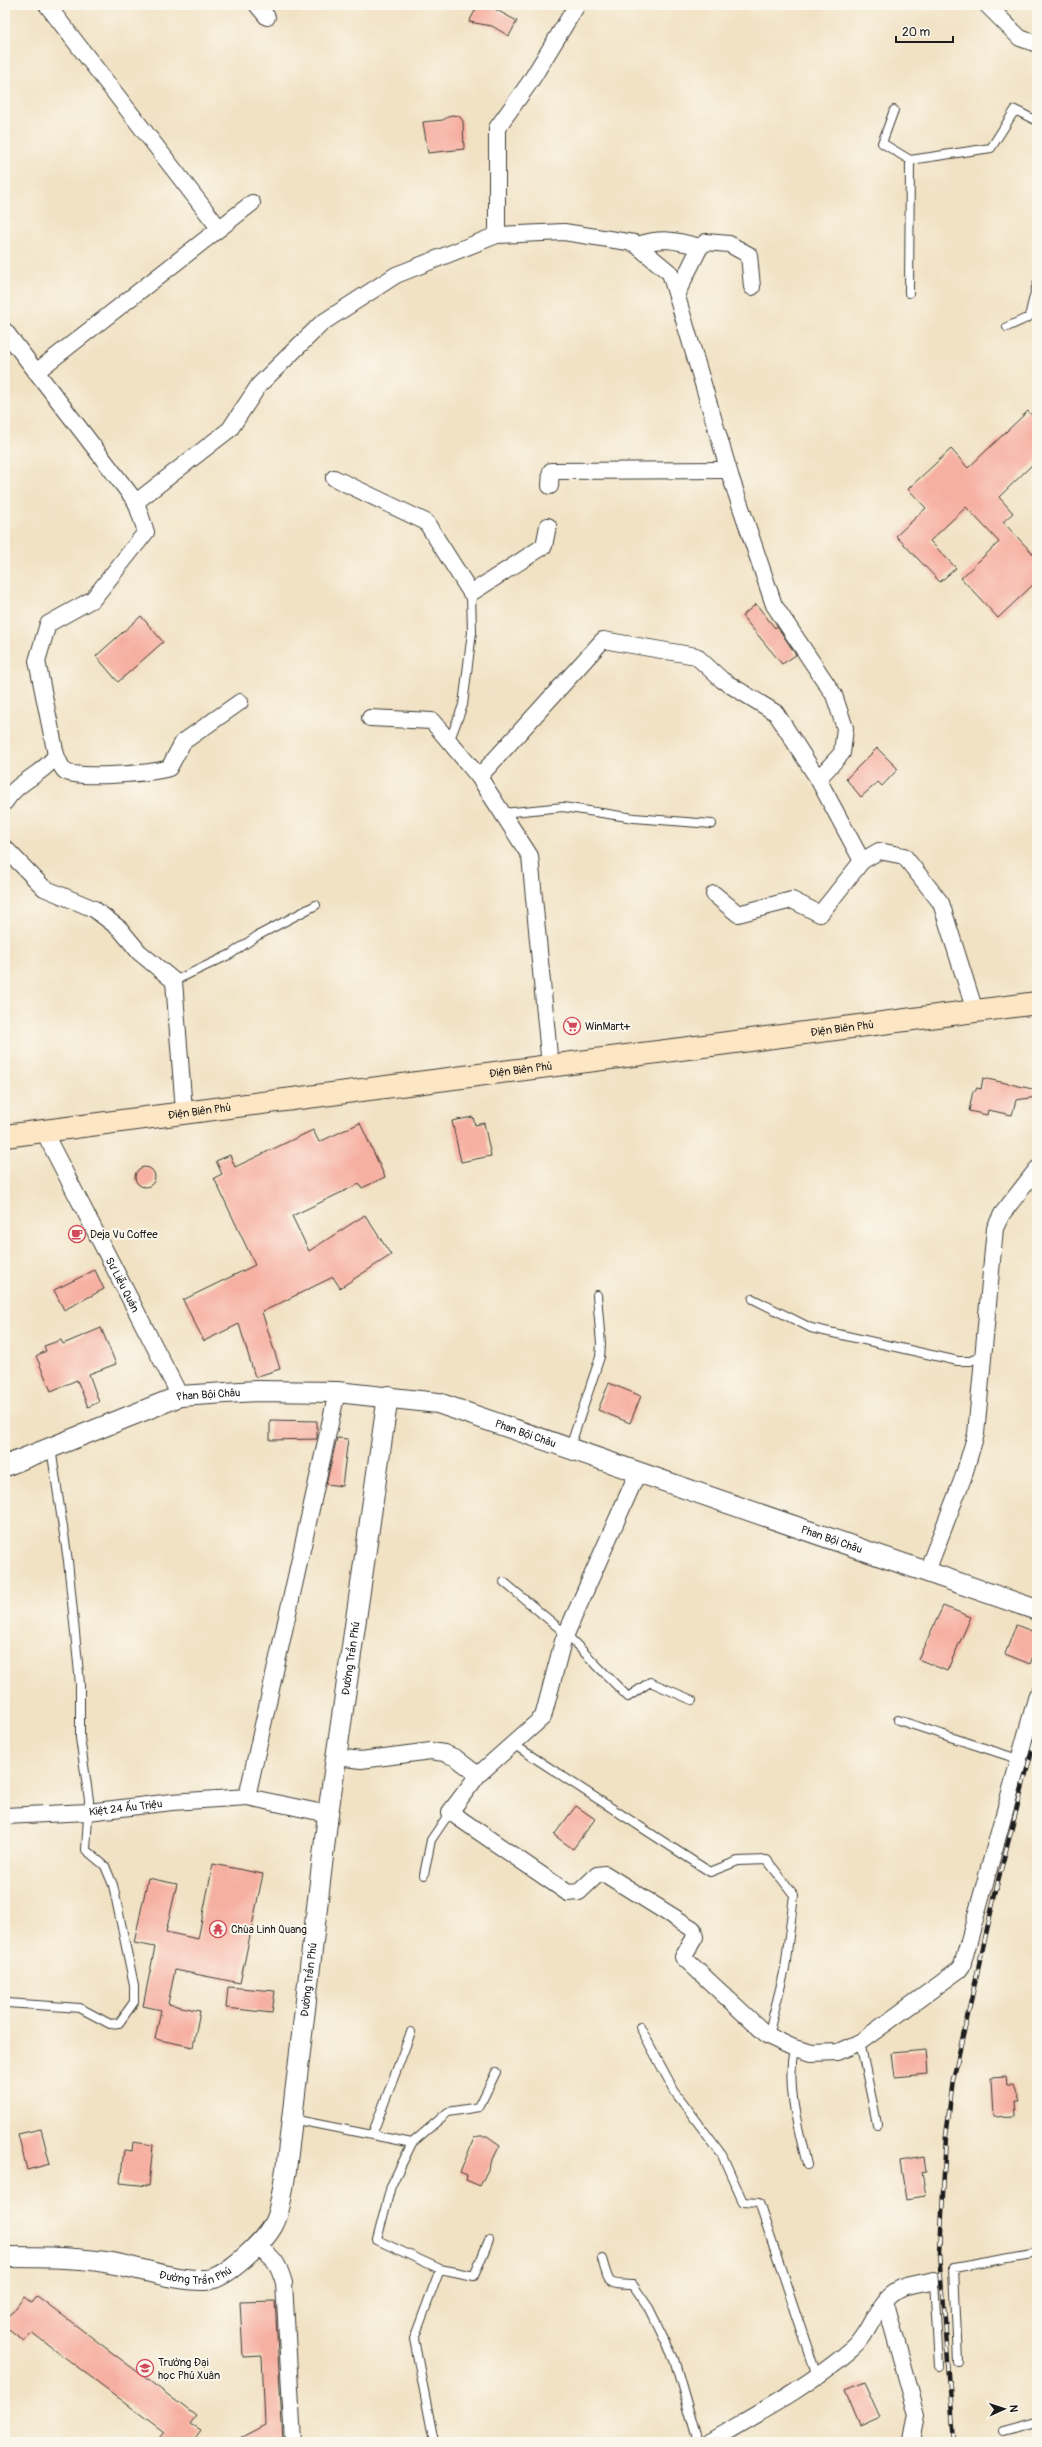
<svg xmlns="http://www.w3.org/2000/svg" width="1042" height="2447" viewBox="0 0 1042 2447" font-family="Pangolin,sans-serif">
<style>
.building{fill:#f6b0a2}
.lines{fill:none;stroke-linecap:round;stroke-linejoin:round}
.service-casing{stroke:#3c3a35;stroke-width:10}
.minor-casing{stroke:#3c3a35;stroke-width:18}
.tertiary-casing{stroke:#3c3a35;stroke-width:22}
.secondary-casing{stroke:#3c3a35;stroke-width:24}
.service{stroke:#fff;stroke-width:8}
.minor{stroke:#fff;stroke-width:16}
.tertiary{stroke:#fff;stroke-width:20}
.secondary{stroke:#fce6c4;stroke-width:22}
.rail-casing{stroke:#1c1c1c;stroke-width:4.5}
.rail{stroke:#fbf7ec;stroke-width:3;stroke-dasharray:9;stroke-linecap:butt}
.labels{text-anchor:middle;stroke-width:4;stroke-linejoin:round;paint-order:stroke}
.poi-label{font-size:11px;fill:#1c1c1c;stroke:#fbf7ec;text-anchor:start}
.street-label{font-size:11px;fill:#1c1c1c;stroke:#fbf7ec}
</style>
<rect width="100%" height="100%" fill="#fbf7ec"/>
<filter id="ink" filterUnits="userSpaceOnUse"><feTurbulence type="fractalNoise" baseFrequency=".025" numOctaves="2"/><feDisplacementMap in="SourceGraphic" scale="8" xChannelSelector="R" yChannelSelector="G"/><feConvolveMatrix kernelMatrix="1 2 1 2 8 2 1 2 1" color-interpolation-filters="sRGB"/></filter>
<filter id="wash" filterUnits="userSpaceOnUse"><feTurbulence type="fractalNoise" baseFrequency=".012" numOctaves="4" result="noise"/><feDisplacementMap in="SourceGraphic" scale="16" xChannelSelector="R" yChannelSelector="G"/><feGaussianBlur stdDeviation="0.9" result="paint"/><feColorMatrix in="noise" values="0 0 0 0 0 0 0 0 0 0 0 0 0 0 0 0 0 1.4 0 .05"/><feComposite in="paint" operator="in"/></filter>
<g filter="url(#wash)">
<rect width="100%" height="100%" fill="#f1e2c4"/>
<g id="blocks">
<!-- building -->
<path class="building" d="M478,5H487L517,21L509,36L492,26L469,22Z
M451,115L459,116L463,121L464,149L428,153L423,122L443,120Z
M1028,411L1037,421V460L999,497L1013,513L1003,522L1037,558V581L998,618L961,578L999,542L966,507L930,541L956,568L940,582L896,536L926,508L908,489L951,449L968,468Z
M756,604L775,628L777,626L796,655L782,664L742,616Z
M141,616L163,642L118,682L96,656Z
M877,748L898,769L882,786L878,782L861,797L846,779Z
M983,1078L1037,1090V1097L1016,1100L1012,1115L988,1110L987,1115L969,1111L973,1091H976V1088L981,1089Z
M473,1117L475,1125L484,1123L491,1156L461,1162L452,1121Z
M360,1123L385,1177L362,1188L359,1184L292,1216L309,1251L365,1215L391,1255L340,1288L333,1277L262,1312L280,1369L255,1377L239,1324L204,1341L183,1300L255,1265L214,1178L222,1174L216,1161L230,1155L235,1167L313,1130L319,1142Z
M135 1177a10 10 0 1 1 20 0a10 10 0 1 1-20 0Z
M95,1270L104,1289L64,1310L54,1290Z
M101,1328L116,1364L89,1374L99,1402L88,1407L77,1380L51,1391L36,1356L46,1351L44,1346L61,1340L63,1344Z
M609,1383L641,1396L630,1423L598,1410Z
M270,1420L317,1421V1439L270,1440Z
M337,1438L348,1439L342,1486L326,1484Z
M943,1606L971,1617L947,1671L918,1659Z
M1016,1625L1037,1633V1647L1030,1664L1005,1654Z
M576,1806L595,1819L573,1849L554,1835Z
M213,1864L263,1874L240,1983L175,1970L168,2004L200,2011L193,2047L155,2039L161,2010L143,2006L155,1947L134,1943L148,1878L177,1884L166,1932L198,1939Z
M228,1987L275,1991L272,2013L226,2008Z
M926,2050L928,2074L895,2077L892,2053Z
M1006,2077L1007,2085H1013L1019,2102H1015L1016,2116L993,2117L991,2078Z
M41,2129L50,2164L27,2170L18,2134Z
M479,2136H487L500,2145L480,2186L466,2180L467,2176L460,2173L474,2138Z
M133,2142L153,2145L149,2186L120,2183L124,2150L132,2151Z
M924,2157L926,2171L922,2172L926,2196L906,2199L900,2161Z
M37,2296L196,2416L190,2424L201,2431L193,2442H156L164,2432L31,2332L24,2341L5,2326V2322L24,2297L32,2303Z
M275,2301L283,2442H232L265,2425L262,2356L243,2357L240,2302Z
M864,2382L880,2417L860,2426L845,2390Z"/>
</g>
</g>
<g filter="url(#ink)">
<use href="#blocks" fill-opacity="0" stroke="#3c3a35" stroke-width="1"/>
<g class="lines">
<!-- service casing -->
<g class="service-casing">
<path id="service" d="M894,110L882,143L910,160L909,293
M910,160L991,148L1015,110L1037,121
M1007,327L1029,317L1037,284
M449,742L463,705L472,632L471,593
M502,813L563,807L634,818L712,824
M174,981L231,954L257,936L316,905
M753,1299L811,1328L958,1361H970L983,1356
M570,1447L600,1357L601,1344L597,1295
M504,1582L566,1634L628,1697L650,1682L692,1700
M898,1720L1018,1759
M513,1744L710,1872L738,1861L767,1860L794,1895L785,1969L768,2036
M424,1875L431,1840L450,1812
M7,2003L80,2008L110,2024L119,2023L134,2002V1985L113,1885L105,1866L86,1850L89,1800L80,1738V1684L68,1561L51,1448
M640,2027L675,2092L722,2155L743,2202L759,2203L817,2376
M860,2042L877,2124
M794,2048C786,2087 798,2127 807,2165
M292,2119L412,2143
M372,2135L411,2032
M489,2240L474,2276L440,2269L377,2240L391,2186L412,2143L448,2112L479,2107L496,2072
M602,2259C610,2285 606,2284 633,2285L649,2308L674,2359L698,2442
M934,2280L939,2365
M958,2362L954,2268L1037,2253
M1003,2430L1037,2421
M434,2442L414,2339L440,2269"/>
</g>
<!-- minor casing -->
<g class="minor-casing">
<g id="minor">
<path d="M47,5L219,228"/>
<path d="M257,5L267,17"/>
<path d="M577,5L530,82L497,128V235L564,232L634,243L670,273L731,478L774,605L834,695L845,728L842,753L818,779L862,861L879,851L904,856L941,903L975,1011"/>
<path d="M987,5L1020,38L1037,44"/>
<path d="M637,245C662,237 675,240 700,247"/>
<path d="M677,293L700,247L706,242L729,244L749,255L752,287"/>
<path d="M5,331L136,502L146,532L93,599L48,624L37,661L56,755C43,775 17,781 5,802"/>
<path d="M36,372L252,203"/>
<path d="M334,478L426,522L471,593L544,546L548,526"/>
<path d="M550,486L551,471L728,470"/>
<path d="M136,502L230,429L259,385L322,323L396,275L497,235"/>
<path d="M370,718L432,721L479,777L530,856L550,1066"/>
<path d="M56,755C58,759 61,768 65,771C76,780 154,773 169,768L183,742L240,702"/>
<path d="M479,777L603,640L696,656L722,680L776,713L818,779"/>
<path d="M5,848L44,888L94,909L120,929L139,952L174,981L184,1111"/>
<path d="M714,894L738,914L792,900L820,914L862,861"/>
<path id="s1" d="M43,1130L180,1396"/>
<path d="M638,1472L563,1641L543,1717L478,1775L450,1812L568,1893L579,1892L597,1875L605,1874L693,1929L695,1937L683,1957L768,2036L794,2048L812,2053L838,2052L860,2042L959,1970L962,1966L1037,1695"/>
<path d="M927,1571L963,1478L976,1434L995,1228L1002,1214L1037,1169"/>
<path d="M337,1757L361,1760L431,1751L444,1753L456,1758L478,1775"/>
<path d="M328,1814L247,1797L337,1392"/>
<path id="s2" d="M5,1816L88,1812L172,1802L247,1797"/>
<path d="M255,2246C274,2257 278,2262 284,2283L293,2442"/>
<path d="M885,2301L917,2415L912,2442"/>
<path d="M709,2442C758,2413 809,2386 852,2349C872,2332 876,2299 901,2288C911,2284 923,2283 934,2280"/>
</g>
</g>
<!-- tertiary casing -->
<g class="tertiary-casing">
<g id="tertiary">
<path id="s3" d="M5,1466L180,1396L256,1391L337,1392L438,1403L1037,1610"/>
<path id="s4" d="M5,2257C38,2257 72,2257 105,2262C138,2267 173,2281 206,2280C226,2279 266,2240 274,2223C281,2210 283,2185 286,2170L328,1814L388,1396"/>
</g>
</g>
<!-- secondary casing -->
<g class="secondary-casing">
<g id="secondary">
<path id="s5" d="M5,1136L1037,1003"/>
</g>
</g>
<!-- service -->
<use href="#service" class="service"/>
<!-- minor -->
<use href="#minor" class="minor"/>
<!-- tertiary -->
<use href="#tertiary" class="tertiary"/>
<!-- secondary -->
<use href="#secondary" class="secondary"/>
<!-- rail casing -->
<g class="rail-casing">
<path id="rail" d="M954,2442L940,2252L946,2136L953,2080L998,1881L1037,1731"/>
</g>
<!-- rail -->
<use href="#rail" class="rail"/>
</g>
</g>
<!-- icons -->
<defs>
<g id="supermarket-ring" transform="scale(0.9)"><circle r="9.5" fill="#fbf7ec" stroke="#d1495b" stroke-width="1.5"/><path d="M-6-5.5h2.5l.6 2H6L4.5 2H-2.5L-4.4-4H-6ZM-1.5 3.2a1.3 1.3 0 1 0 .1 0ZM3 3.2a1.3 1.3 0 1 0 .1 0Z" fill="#d1495b"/></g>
<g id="cafe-ring" transform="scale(0.9)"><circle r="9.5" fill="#fbf7ec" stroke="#d1495b" stroke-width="1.5"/><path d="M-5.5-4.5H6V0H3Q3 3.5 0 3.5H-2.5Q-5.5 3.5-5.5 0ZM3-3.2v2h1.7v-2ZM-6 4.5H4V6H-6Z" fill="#d1495b"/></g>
<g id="temple-ring" transform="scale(0.9)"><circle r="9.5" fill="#fbf7ec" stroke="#d1495b" stroke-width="1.5"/><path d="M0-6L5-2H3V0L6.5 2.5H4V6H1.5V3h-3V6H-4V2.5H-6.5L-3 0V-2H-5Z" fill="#d1495b"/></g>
<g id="university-ring" transform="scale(0.9)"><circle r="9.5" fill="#fbf7ec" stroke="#d1495b" stroke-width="1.5"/><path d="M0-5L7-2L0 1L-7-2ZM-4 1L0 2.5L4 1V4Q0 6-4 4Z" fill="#d1495b"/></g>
</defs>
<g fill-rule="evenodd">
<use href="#supermarket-ring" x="572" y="1026"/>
<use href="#cafe-ring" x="77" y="1234"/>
<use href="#temple-ring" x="218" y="1929"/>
<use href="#university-ring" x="145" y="2368"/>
</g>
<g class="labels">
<!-- poi labels -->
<g class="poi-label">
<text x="585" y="1030">WinMart+</text>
<text x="90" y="1238">Deja Vu Coffee</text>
<text x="231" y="1933">Chùa Linh Quang</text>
<text x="158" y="2366">Trường Đại<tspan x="158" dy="13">học Phú Xuân</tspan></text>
</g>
<!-- street labels -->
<g class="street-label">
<text dy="4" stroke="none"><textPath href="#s5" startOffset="844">Điện Biên Phủ</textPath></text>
<text dy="4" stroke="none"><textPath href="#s5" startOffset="520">Điện Biên Phủ</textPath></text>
<text dy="4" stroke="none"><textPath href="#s5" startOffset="196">Điện Biên Phủ</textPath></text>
<text dy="4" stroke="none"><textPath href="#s1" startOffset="174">Sư Liễu Quán</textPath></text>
<text dy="4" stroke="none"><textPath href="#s3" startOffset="217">Phan Bội Châu</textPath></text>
<text dy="4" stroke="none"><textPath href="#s3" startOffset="540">Phan Bội Châu</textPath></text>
<text dy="4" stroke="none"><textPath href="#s3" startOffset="864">Phan Bội Châu</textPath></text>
<text dy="4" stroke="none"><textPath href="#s4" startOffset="864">Đường Trần Phú</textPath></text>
<text dy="4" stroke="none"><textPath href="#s2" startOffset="121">Kiệt 24 Ấu Triệu</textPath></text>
<text dy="4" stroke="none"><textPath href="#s4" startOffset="540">Đường Trần Phú</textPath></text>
<text dy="4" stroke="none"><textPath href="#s4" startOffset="193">Đường Trần Phú</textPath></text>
</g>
</g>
<!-- margin -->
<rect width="1042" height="2447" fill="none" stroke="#fbf7ec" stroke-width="20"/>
<!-- north arrow -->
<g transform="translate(1004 2409) rotate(87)" stroke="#fbf7ec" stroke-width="3" paint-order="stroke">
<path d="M0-3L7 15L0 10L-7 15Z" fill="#1c1c1c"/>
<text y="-6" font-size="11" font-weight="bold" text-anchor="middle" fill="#1c1c1c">N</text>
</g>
<!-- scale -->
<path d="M896 36v6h57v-6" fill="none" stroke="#1c1c1c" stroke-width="2"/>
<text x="902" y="36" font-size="12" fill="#1c1c1c" stroke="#fbf7ec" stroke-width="3" paint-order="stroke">20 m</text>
</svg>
